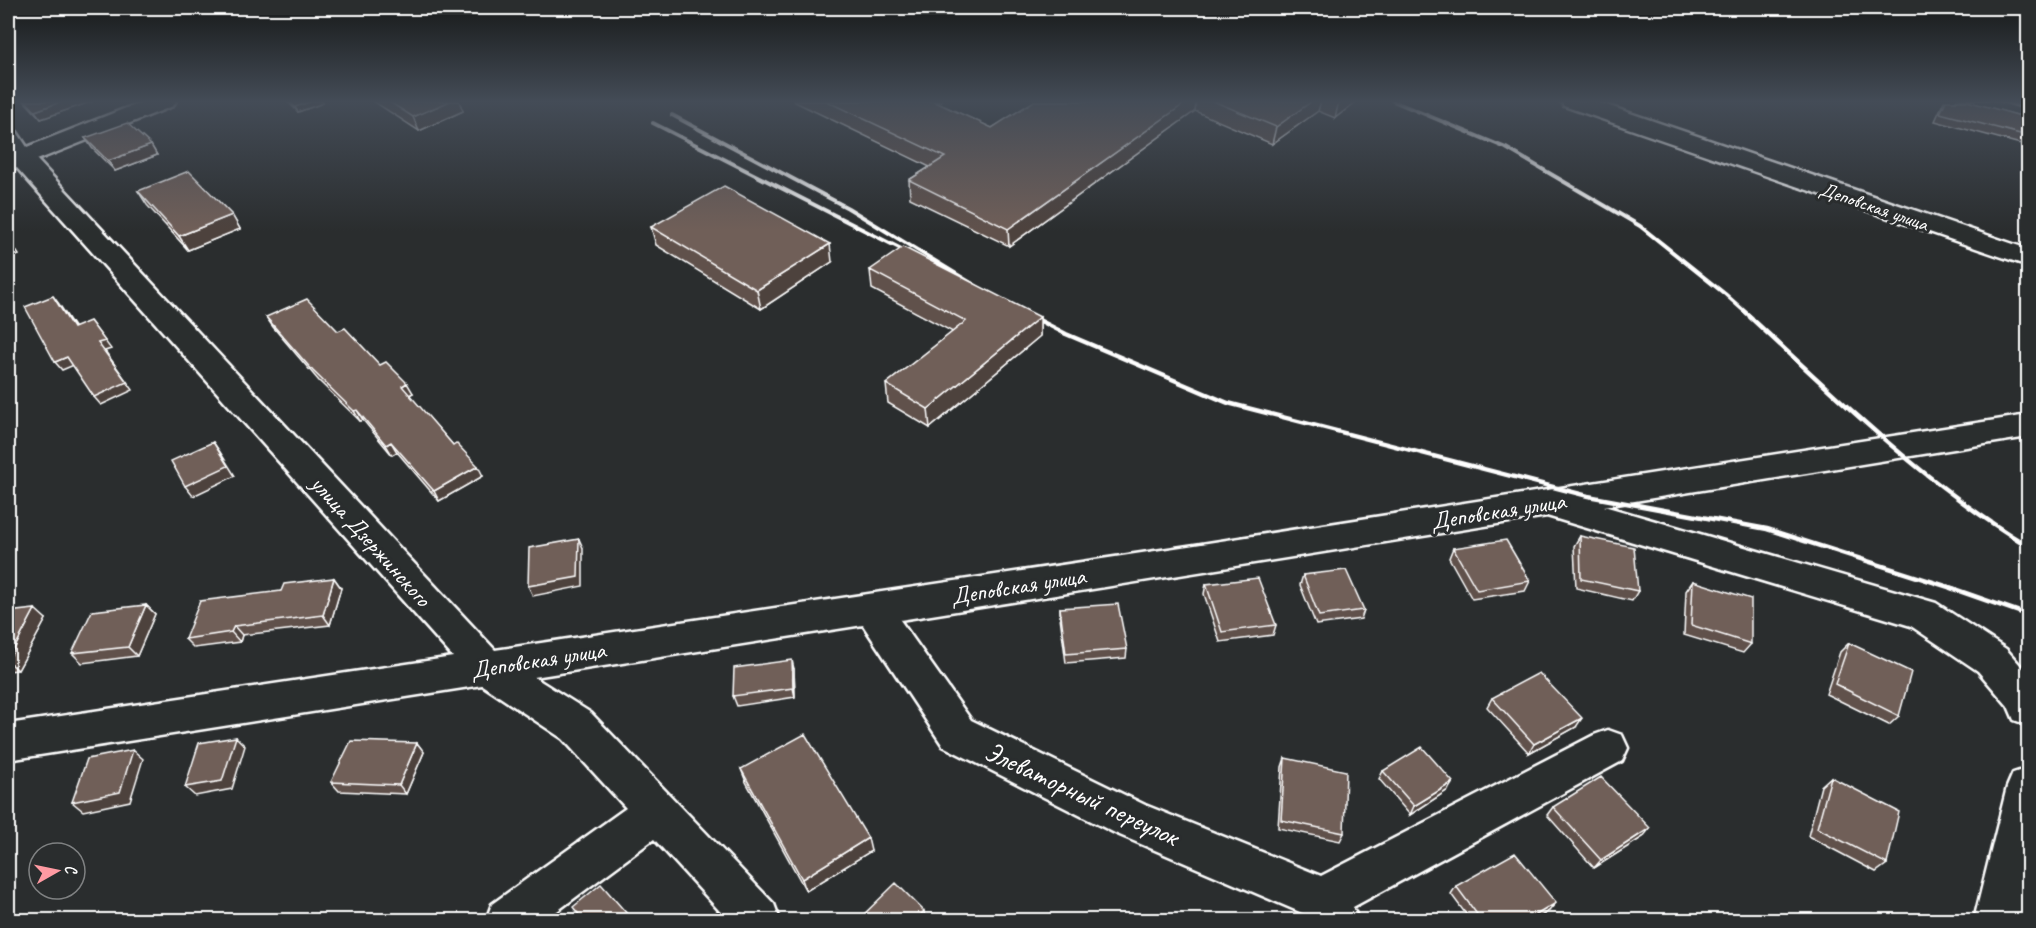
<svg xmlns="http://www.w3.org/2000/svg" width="2036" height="928" viewBox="0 0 2036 928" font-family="Caveat,sans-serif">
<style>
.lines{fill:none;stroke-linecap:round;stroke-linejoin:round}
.minor-casing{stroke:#fff;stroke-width:5}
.minor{fill:#2a2d2e;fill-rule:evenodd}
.rail-far2{stroke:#fff;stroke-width:4}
.rail-far1{stroke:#fff;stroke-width:4.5}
.rail{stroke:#fff;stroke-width:5}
.wall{fill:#60514c;stroke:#fff;stroke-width:1.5}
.shaded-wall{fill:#4e423e;stroke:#fff;stroke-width:1.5}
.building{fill:#705e58;stroke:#fff;stroke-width:1.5}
.labels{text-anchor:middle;stroke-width:6;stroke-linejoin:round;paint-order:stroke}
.far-street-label{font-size:20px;fill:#fff;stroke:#2a2d2e}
.street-label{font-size:24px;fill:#fff;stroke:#2a2d2e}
.near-street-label{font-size:28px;fill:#fff;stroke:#2a2d2e}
</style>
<rect width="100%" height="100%" fill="#2a2d2e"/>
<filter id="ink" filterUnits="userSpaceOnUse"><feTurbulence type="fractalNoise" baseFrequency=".0167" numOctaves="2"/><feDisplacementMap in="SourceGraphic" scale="12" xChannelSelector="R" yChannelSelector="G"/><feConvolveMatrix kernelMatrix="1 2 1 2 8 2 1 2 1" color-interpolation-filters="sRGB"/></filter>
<g filter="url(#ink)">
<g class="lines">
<!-- minor casing -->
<g class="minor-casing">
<path id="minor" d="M144,101H176L173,106L37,160L495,650L1195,545L2028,415V437L1604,506L1936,603L2006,649L2028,674V725L2014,720L2008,706L1978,671L1911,626L1547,516L900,620L971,720L1145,805L1321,876L1594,735L1608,730L1622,735L1628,748L1622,761L1353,907L1358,920H1311L1307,915L1115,833L943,746L863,625L534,677L591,713L774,904L780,920H728L654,839L545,920H486L492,904L626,808L563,739L482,685L8,760V724L453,657L17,168L8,170V130L17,132L27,147Z
M1561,101H1595L2028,249V266L1564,106Z
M1957,101H1994L2028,111V125L1960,106Z
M2028,768V877L2019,920H1974L2007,787L2013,773Z"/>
</g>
<!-- minor -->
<use href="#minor" class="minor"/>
<!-- rail-far2 -->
<path class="rail-far2" d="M1393,101L1506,148L1640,226L1725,294L1752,318
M672,115L848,208L976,286
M653,123L917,257
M1024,312L1036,318"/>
<!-- rail-far1 -->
<path class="rail-far1" d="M1033,317L1066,334L1228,403L1588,496L1767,529L1955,589
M1750,317C1838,398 1925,484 2028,546"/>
<!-- rail -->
<path class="rail" d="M1951,588L2028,615"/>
</g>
<!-- wall -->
<path class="wall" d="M24,101H93L41,119Z
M287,101H322L323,103L298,112Z
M373,101H459L463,111L419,131Z
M793,101H941L938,103L992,128L1034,101H1357L1335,118L1318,111L1272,144L1195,111L1009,246L910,198L909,180L930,167Z
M1944,101H1967L2028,118V146L1935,121Z
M2002,101H2028V109Z
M85,138L151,145L157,155L115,171L92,148Z
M138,191L232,215L240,229L188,250L147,205Z
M651,227L832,262L761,309L656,245Z
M870,270L1040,317V336L930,428L888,403L886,384L953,332L872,289Z
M266,317L338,331L413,393L409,395L453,445L483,476L439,501L397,452L392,455L363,420L360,421L319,381L273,327Z
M1580,536L1638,591L1632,601L1576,588L1574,546Z
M1453,548L1530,581L1525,591L1472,599L1449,558Z
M1303,575L1364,610L1361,619L1316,625L1300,585Z
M334,578L341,588L330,625L242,635L240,642L194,648L185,639L281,591Z
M1693,581L1751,644L1743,653L1684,635L1686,591Z
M1206,584L1276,625L1273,635L1220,642L1204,594Z
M146,605L155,614L137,656L82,663L72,653Z
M1060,608L1127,649L1126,658L1066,663L1060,617Z
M8,612L46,619L18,670L8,671Z
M1849,643L1899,716L1889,725L1826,694L1840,652Z
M794,669L795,697L737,706L733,696Z
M1492,698L1576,727L1529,753L1487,707Z
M417,743L424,752L406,794L339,791L331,782Z
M1285,758L1344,833L1340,841L1278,828L1282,767Z
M741,769L871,851L806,891L746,782Z
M1383,771L1448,790L1410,815L1379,779Z
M1831,777L1887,864L1876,872L1808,836L1821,786Z
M1553,807L1643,837L1594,868L1547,815Z
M1456,886L1549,911L1533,921H1471L1451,894Z"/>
<!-- shaded-wall -->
<path class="shaded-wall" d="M63,101H93L41,119L35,111Z
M312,101H322L323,103L298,112L295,107Z
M450,101H459L463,111L419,131L413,117Z
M1188,101H1196L1195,111L1009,246L1008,229Z
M1312,101H1321L1318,111L1272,144L1276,127Z
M1339,101H1357L1335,118Z
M151,145L157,155L115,171L108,161Z
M232,215L240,229L188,250L179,236Z
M8,238L19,255L8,259Z
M830,244L832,262L761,309L757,290Z
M53,296L59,304L80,336L73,328Z
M1040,317V336L930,428L928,409Z
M90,321L111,349L105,351L133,390L101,405L94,397L98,343Z
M67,357L74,365L62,370L55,362Z
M407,383L413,393L407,396L402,386Z
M357,410L363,420L360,421L354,411Z
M213,442L220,452L235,476L193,496L185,486Z
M391,442L397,452L392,455L386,445Z
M478,466L483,476L439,501L434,491Z
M579,539L583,548V586L533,596L528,586Z
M334,578L341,588L330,625L323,615Z
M146,605L155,614L137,656L128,647Z
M35,609L46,619L18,670L8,661Z
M234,626L242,635L240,642L231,632Z
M792,660L794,669L795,697L793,688Z
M1582,718L1576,727L1529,753L1534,744Z
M236,737L245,746L232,789L195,796L185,787Z
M417,743L424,752L406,794L399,785Z
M133,750L143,759L130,801L83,811L72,802Z
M1453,782L1448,790L1410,815L1414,806Z
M1650,828L1643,837L1594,868L1601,860Z
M868,838L871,851L806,891L802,879Z
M1556,903L1549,911L1533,921H1526Z
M924,911L925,919L924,921H915Z
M629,916L632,921H625Z"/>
<!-- building -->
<path class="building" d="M26,101H63L35,111Z
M289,101H312L295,107Z
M388,101H450L413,117Z
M826,101H933L992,128L1034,101H1188L1008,229L909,180L945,157Z
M1213,101H1312L1276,127Z
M1946,101H1967L2028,118V136L1940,113Z
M127,123L151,145L108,161L85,138Z
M189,171L232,215L179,236L138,191Z
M724,186L830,244L757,290L651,227Z
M8,240L13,248L8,250Z
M903,247L1040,317L928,409L886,384L966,321L870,270Z
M53,296L73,328L90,321L105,341L98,343L127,382L94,397L67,357L55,362L25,307Z
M307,299L338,331L345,328L380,365L386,362L407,383L402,386L453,445L456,443L478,466L434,491L391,442L386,445L357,410L354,411L313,371L266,317Z
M213,442L228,466L185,486L171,461Z
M1580,536L1634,547L1638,591L1581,579Z
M579,539L578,577L528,586L529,548Z
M1506,540L1530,581L1477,590L1453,548Z
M1346,570L1364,610L1319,616L1303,575Z
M334,578L323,615L234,626L231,632L185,639L200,601L281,591L284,584Z
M1258,578L1276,625L1222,632L1206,584Z
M1693,581L1751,599V644L1691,625Z
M1118,604L1127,649L1066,654L1060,608Z
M146,605L128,647L72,653L92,611Z
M35,609L8,660V612Z
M1849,643L1911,672L1899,716L1835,684Z
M792,660L793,688L733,696L734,668Z
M1539,673L1582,718L1534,744L1492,698Z
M805,734L868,838L802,879L741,769Z
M236,737L222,781L185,787L199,743Z
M351,741L417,743L399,785L331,782Z
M1422,747L1453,782L1414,806L1383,771Z
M133,750L120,792L72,802L87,759Z
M1285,758L1346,771L1344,833L1281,820Z
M1601,777L1650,828L1601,860L1553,807Z
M1831,777L1899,812L1887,864L1817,828Z
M1515,853L1556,903L1526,921H1482L1456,886Z
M896,883L924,911L915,921H857Z
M601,884L629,916L625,921H584L573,907Z"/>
</g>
<!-- sky -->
<linearGradient id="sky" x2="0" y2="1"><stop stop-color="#171919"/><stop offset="0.44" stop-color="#444c57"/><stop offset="1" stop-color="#444c57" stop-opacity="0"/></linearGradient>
<rect width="2036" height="231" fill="url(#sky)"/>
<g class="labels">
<!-- far-street labels -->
<g class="far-street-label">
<text transform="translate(1874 206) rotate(19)" y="7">Деповская улица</text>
</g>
<!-- street labels -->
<g class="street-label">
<text transform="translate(1498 511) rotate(-9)" y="8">Деповская улица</text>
<text transform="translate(371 541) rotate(48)" y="8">улица Дзержинского</text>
<text transform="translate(1018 586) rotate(-9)" y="8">Деповская улица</text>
<text transform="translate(538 660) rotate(-9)" y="8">Деповская улица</text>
</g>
<!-- near-street labels -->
<g class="near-street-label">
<text transform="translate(1082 793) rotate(25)" y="10">Элеваторный переулок</text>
</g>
</g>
<!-- margin -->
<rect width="2036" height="928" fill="none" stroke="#2a2d2e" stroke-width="30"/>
<rect x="15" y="15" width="2006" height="898" fill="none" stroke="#fff" stroke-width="2" filter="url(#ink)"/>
<!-- north arrow -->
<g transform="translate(57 871) rotate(81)"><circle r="28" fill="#2a2d2e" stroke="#7f8182" stroke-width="1.5"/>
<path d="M0-4.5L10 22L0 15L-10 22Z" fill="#ff9aa2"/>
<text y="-9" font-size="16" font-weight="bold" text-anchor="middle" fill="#ffffff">С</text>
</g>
</svg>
